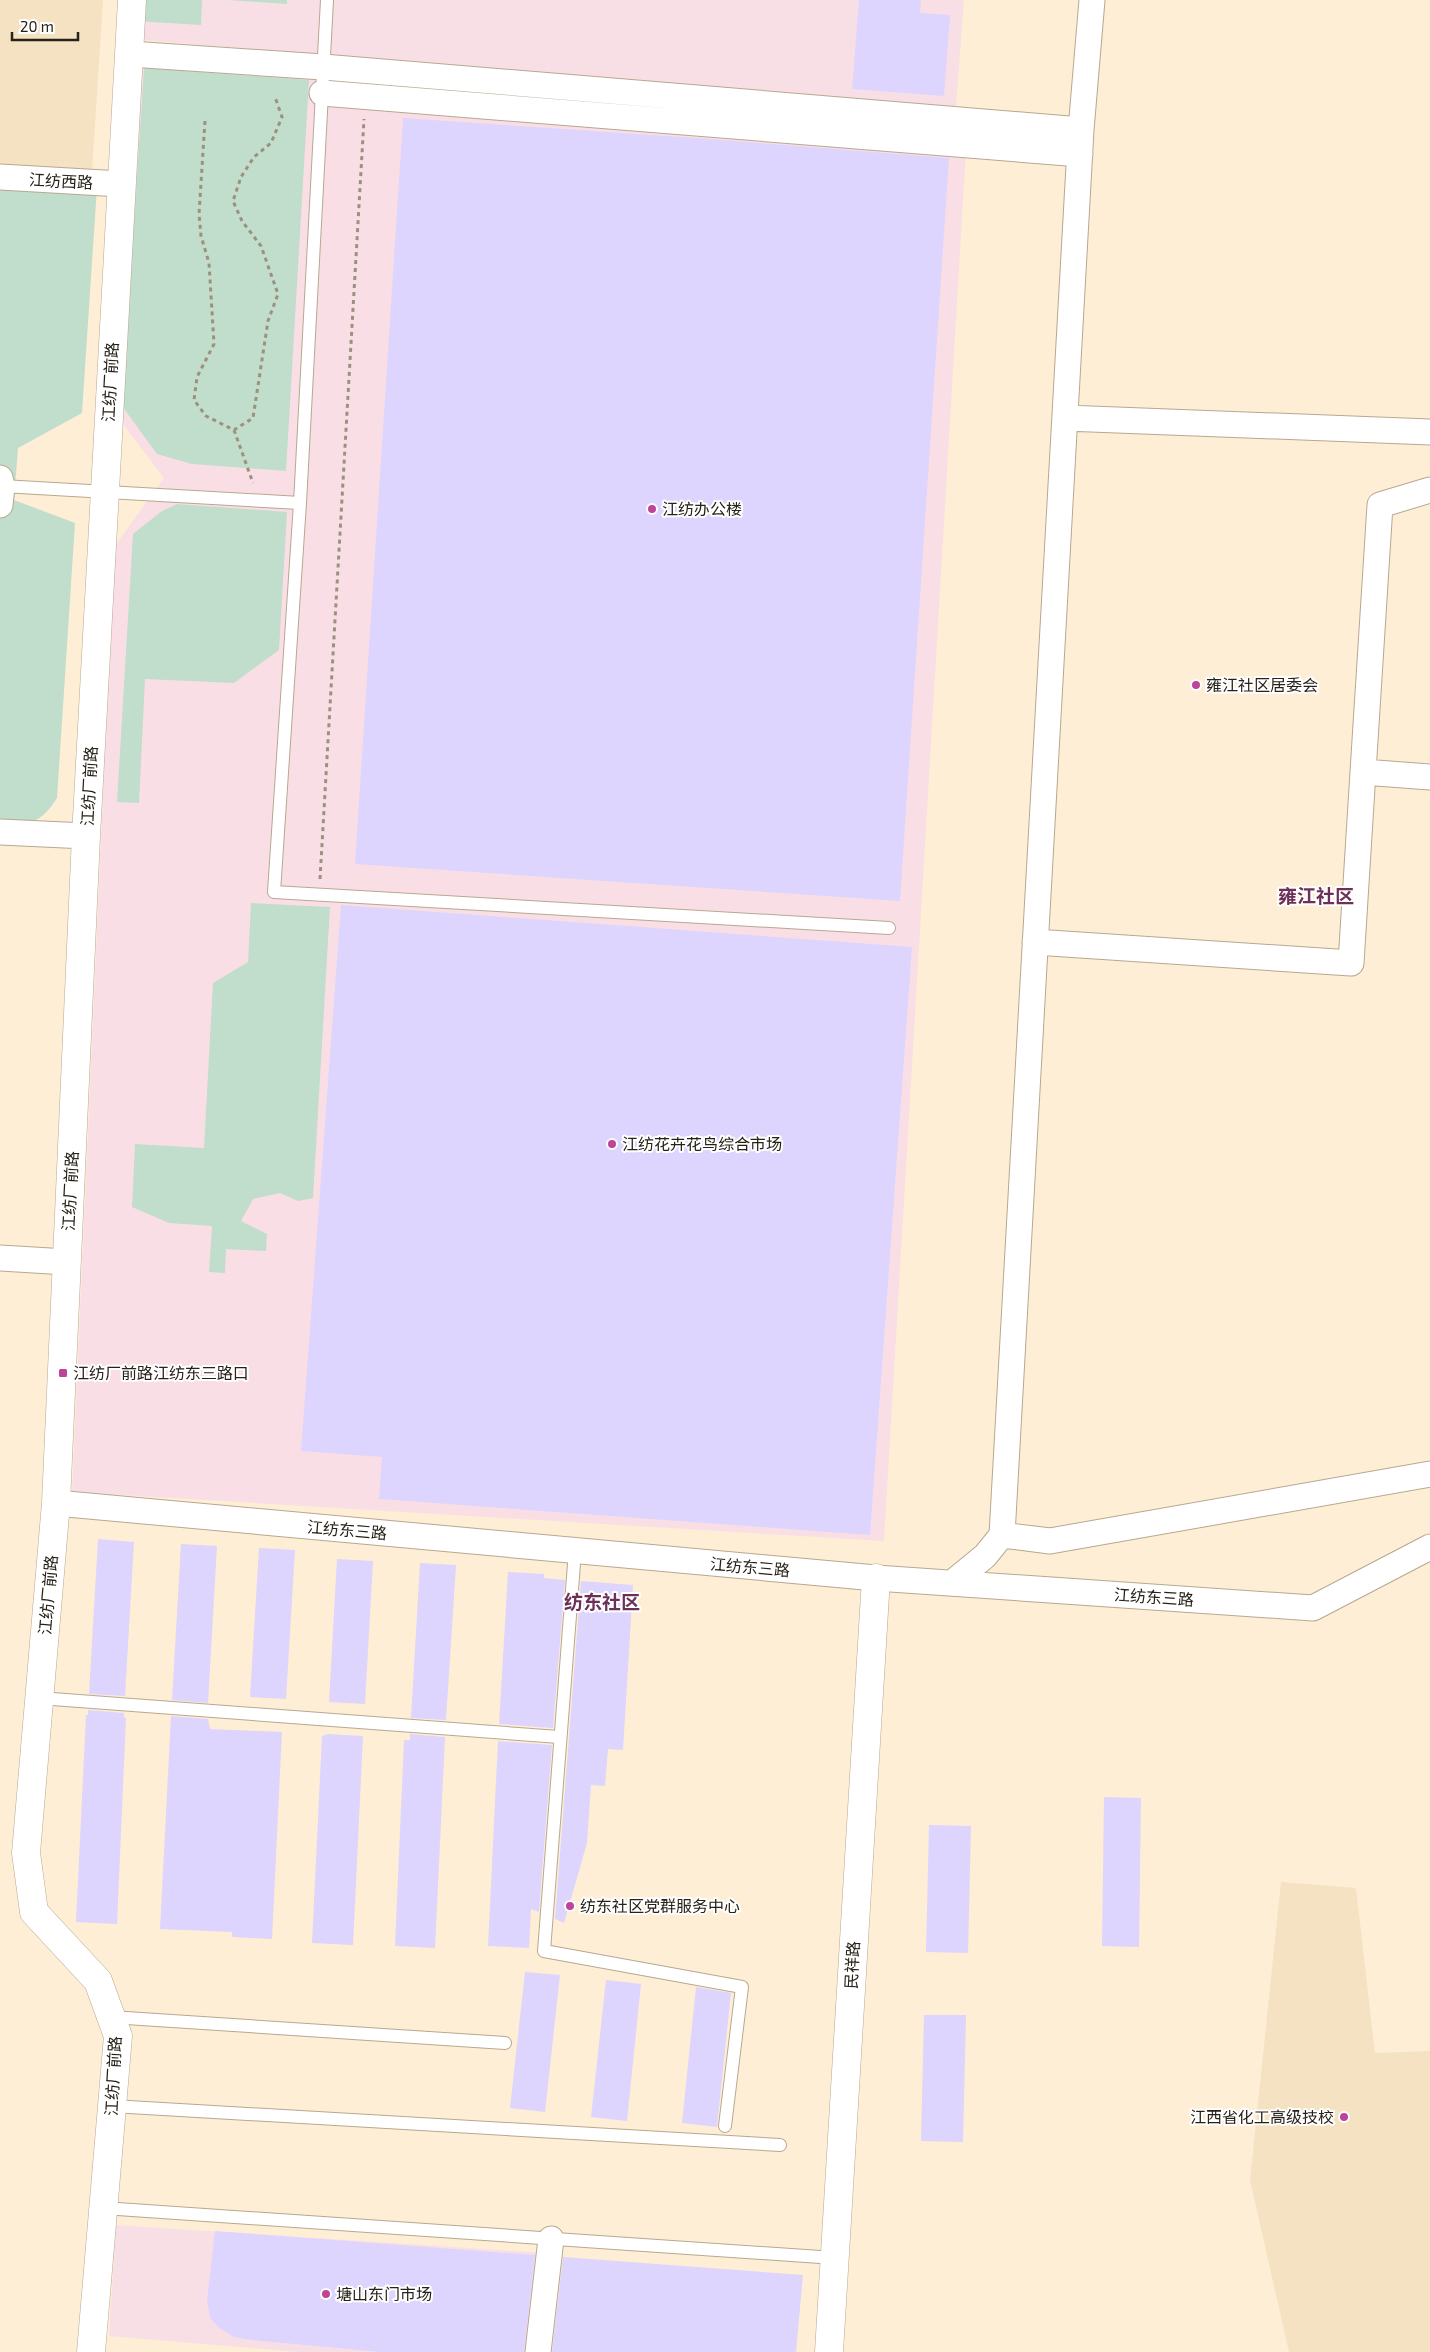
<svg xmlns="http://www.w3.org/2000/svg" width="1430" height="2352" viewBox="0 0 1430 2352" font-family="'Exo 2','Noto Sans SC',sans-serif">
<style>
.commercial{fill:#f8dfe6}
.industrial{fill:#f9dfe5}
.built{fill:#f5e2c2}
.green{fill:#c1ddcb}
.building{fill:#ddd5fd}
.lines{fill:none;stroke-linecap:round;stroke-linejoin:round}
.lane-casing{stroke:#b7a891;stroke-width:14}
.street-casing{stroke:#b7a891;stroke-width:27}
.secondary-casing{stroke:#b7a891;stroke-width:29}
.path{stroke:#9c917f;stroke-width:3;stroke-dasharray:4 4;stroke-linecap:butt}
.lane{stroke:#fff;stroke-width:12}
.street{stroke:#fff;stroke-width:25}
.secondary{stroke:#fff;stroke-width:28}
.poi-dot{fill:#bd4499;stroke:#fff;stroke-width:2}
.labels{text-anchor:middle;stroke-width:4;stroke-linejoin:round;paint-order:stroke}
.street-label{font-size:16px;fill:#272218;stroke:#fff}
.poi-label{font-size:16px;fill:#272218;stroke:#fff;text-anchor:start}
.quarter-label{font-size:19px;font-weight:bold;fill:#6c3058;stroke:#fff}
</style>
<rect width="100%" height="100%" fill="#feeed5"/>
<!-- commercial -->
<path class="commercial" d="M145,0H964L956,107L141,40Z
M116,2225L544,2253L535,2352H297L109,2336Z"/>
<!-- industrial -->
<path class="industrial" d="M142,65L967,133L884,1541L72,1492L114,547L164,478L119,419Z"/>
<!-- built -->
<path class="built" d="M0,0H103L92,171L0,166Z
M1281,1882L1356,1888L1375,2053L1430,2051V2352H1289L1250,2180Z"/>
<!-- green -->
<path class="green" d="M137,0H202L201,25L136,21Z
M228,0H287V4Z
M144,68L309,80L286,471L192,464L157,454L122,406Z
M0,182L97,187L82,413L18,448L14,500L75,523L57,798C39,826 30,823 0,822Z
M177,504L287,512L279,650L234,683L145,679L139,803L117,802L133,534L162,511Z
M251,903L330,907L313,1198L298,1201L280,1193L253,1199L241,1221L267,1234L266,1251L226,1249L225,1273L209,1272L212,1226L169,1223L132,1207L135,1144L204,1148L213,983L248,962Z"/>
<!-- building -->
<path class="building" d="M859,0H921L920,13L950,15L944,96L852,89Z
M403,118L697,138L949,158L900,901L355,864Z
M341,905L912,947L870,1535L379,1499L382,1457L301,1451Z
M98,1539L134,1542L125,1696L89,1694Z
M181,1544L217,1546L208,1703L172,1700Z
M259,1548L295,1550L286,1699L250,1697Z
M337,1559L373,1561L365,1704L329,1702Z
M420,1563L456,1565L446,1720L411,1718Z
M508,1572L544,1574V1578L565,1580L553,1728L499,1724Z
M581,1581L633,1585L623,1750L608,1749L605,1786L591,1785L587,1843L564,1923L555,1919Z
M88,1710L124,1713V1717L126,1718L117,1924L76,1922L86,1715H88Z
M171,1716L208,1719L210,1729L282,1732L272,1939L232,1937V1932L160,1929Z
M328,1734L363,1736L353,1945L312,1943L322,1736Z
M410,1734L445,1737L435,1948L395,1946L404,1740H410Z
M498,1741L552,1745L539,1912L531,1909L529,1948L488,1946Z
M1104,1797L1141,1798L1139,1947L1102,1946Z
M929,1825L971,1826L968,1953L926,1952Z
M525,1972L560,1975L545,2112L510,2108Z
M606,1980L641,1984L627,2121L591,2117Z
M696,1987L731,1993L717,2127L682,2123Z
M924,2015H966L963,2142L921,2141Z
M215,2231L535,2255L524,2352H380L252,2340L234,2337L219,2328L210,2318L207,2300Z
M563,2257L803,2275L796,2352H552Z"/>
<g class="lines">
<!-- lane casing -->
<g class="lane-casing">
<path id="lane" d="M327,0L300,503L274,892L889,928
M2,486L300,503
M575,1551L544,1951L742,1987L725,2126
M39,1698L559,1737
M111,2017L505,2043
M112,2106L780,2145
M103,2208L835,2258"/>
</g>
<!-- street casing -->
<g class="street-casing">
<path id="street" d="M130,54L323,67L1081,130
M322,93L1080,154
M0,177L121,184
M1065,418L1430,432
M0,478L2,486L0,505
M1363,772L1380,505L1430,490
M0,832L86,836
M1035,942L1351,963L1363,772L1430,777
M0,1258L67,1262
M56,1503L876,1578L1313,1608L1430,1547
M1002,1535L1050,1541L1430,1474
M952,1583L985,1556L1002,1535L1081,130L1092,0
M538,2352L551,2239"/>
</g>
<!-- secondary casing -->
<g class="secondary-casing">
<path id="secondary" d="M91,2352L118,2036L98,1981L34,1912L26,1853L56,1503L86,836L132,0
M829,2352L876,1578"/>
</g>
<!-- path -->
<path class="path" d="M205,121L199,214L201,236L209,263L214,344L197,377L194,400L206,416L234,430L253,418L268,321L278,294L261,246L242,221L233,201L241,177L254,157L271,143L282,117L275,97
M234,430L253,483
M320,879L364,119"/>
<!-- lane -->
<use href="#lane" class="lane"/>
<!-- street -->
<use href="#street" class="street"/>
<!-- secondary -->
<use href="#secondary" class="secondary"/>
</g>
<!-- markers -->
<g class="poi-dot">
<circle cx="652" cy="509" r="5"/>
<circle cx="1196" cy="685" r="5"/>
<circle cx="612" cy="1144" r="5"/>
<rect x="58" y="1368" width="10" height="10" rx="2.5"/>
<circle cx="570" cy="1906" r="5"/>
<circle cx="1344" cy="2117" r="5"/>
<circle cx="326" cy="2294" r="5"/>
</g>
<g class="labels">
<!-- street labels -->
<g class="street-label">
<text transform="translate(61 181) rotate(3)" y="6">江纺西路</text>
<text transform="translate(110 382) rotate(-87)" y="6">江纺厂前路</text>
<text transform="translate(89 786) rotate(-87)" y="6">江纺厂前路</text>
<text transform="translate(70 1191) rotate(-87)" y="6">江纺厂前路</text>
<text transform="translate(347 1530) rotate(5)" y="6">江纺东三路</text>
<text transform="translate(750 1567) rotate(5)" y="6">江纺东三路</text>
<text transform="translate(48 1595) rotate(-85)" y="6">江纺厂前路</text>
<text transform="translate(1154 1597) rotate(4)" y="6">江纺东三路</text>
<text transform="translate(852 1965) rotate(-87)" y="6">民祥路</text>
<text transform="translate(113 2076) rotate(-87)" y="6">江纺厂前路</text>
</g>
<!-- poi labels -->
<g class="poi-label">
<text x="662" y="515">江纺办公楼</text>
<text x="1206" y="691">雍江社区居委会</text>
<text x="622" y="1150">江纺花卉花鸟综合市场</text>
<text x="73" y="1379">江纺厂前路江纺东三路口</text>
<text x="580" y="1912">纺东社区党群服务中心</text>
<text x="1334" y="2123" text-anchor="end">江西省化工高级技校</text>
<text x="336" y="2300">塘山东门市场</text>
</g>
<!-- quarter labels -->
<g class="quarter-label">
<text x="1316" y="903">雍江社区</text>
<text x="602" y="1609">纺东社区</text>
</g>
</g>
<!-- scale -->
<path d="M12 32v8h66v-8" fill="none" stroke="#272218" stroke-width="2.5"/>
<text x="20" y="32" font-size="15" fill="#272218" stroke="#ffffff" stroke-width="4" paint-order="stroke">20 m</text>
</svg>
